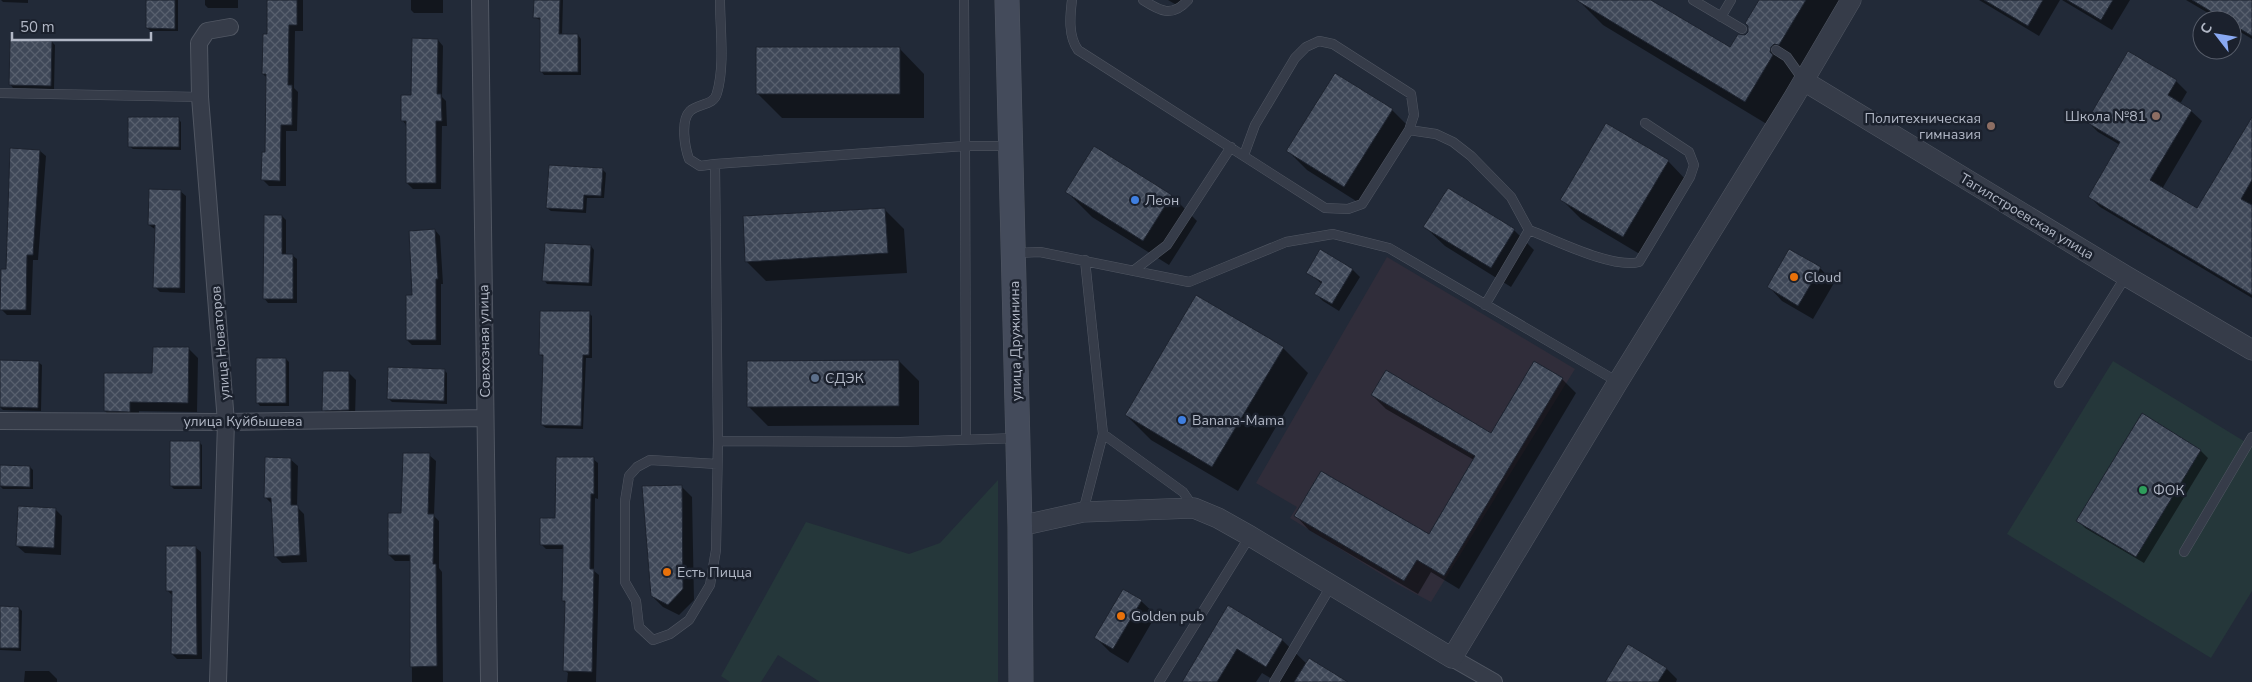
<svg xmlns="http://www.w3.org/2000/svg" width="2252" height="682" viewBox="0 0 2252 682" font-family="'Nunito Sans',sans-serif">
<style>
.medical{fill:#302d3a}
.grass{fill:#25373a}
.shadow{fill:#0007}
.building{fill:url(#building-cross-hatch);stroke:#1d232f}
.lines{fill:none;stroke-linecap:round;stroke-linejoin:round}
.service-casing{stroke:#515763;stroke-width:10}
.minor-casing{stroke:#515763;stroke-width:18}
.tertiary-casing{stroke:#515763;stroke-width:21}
.secondary-casing{stroke:#515763;stroke-width:25}
.service{stroke:#363c49;stroke-width:9}
.minor{stroke:#363c49;stroke-width:16}
.tertiary{stroke:#363c49;stroke-width:20}
.secondary{stroke:#444b5b;stroke-width:24}
.education-dot{fill:#8d6e63;stroke:#1b212d;stroke-width:2}
.shop-dot{fill:#3f7fe0;stroke:#1b212d;stroke-width:2}
.food-dot{fill:#e8710a;stroke:#1b212d;stroke-width:2}
.service-dot{fill:#5c6f8a;stroke:#1b212d;stroke-width:2}
.leisure-dot{fill:#2e9e5b;stroke:#1b212d;stroke-width:2}
.labels{text-anchor:middle;stroke-width:5;stroke-linejoin:round;paint-order:stroke}
.poi-label{font-size:14px;fill:#b1b7c5;stroke:#1b212d;text-anchor:start}
.street-label{font-size:14px;fill:#b1b7c5;stroke:#1b212d}
</style>
<defs>
<pattern id="building-cross-hatch" width="8" height="8" patternUnits="userSpaceOnUse" patternTransform="scale(1.25)"><rect width="8" height="8" fill="#3f4858"/><path d="M0 0l8 8M0 8l8-8" fill="none" stroke="#58606e"/></pattern>
</defs>
<rect width="100%" height="100%" fill="#222a38"/>
<!-- medical -->
<path class="medical" d="M1387,257L1575,369L1431,602L1397,584L1290,518L1297,507L1256,483Z"/>
<!-- grass -->
<path class="grass" d="M2113,361L2252,446V591L2211,658L2007,534Z
M998,480V682H820L778,655L761,682H730L721,676L806,522L909,554L940,543Z"/>
<!-- shadow -->
<path class="shadow" d="M1,0H28V3L3,2Z
M148,0H178V31H151L147,28Z
M205,0H238V8H208L205,5Z
M268,0H303V31H295L294,88L298,92L297,131H286V186H269L263,180L266,153L267,78L263,74L268,36Z
M411,0H443V13H414L411,10Z
M535,0H563L562,35H578L581,39V75H544L541,71L542,21L534,17Z
M1168,0H1184L1180,7Z
M1578,0H1649L1731,49L1749,32L1760,0H1846L1795,79L1770,126L1603,25Z
M1979,0H2060L2039,36Z
M2062,0H2130L2112,30Z
M2186,0H2252V39L2232,27V20H2220Z
M438,40L443,46L442,97L446,101L447,126H442L441,189H413L407,183V126L403,121Z
M52,42L55,45L54,89L13,88L10,84Z
M899,48L924,74V118H782L757,93Z
M2176,81L2187,92L2180,104L2191,111L2202,121L2162,189L2197,210L2252,119V298L2100,207L2090,197L2120,145L2098,132L2087,121Z
M1392,110L1412,130L1364,206L1307,170L1288,151Z
M178,119L181,122V150L133,149L129,146Z
M1095,147L1172,196L1197,221L1169,265L1092,217L1067,192Z
M40,151L46,156L38,260H33L31,315H7L1,309L7,271Z
M1668,161L1687,181L1643,256L1581,219L1562,200Z
M602,169L606,173L604,198H587L586,213L551,211L547,208Z
M180,191L186,196L185,293L160,292L155,287L156,230L149,225Z
M884,209L904,229L907,273L766,281L746,261Z
M282,216L286,220V255H292L297,259V303H268L264,298Z
M1425,227L1514,230L1534,250L1511,287L1445,246Z
M435,230L440,236L443,284H441V345H412L407,340L414,296Z
M591,246L594,250L592,286L547,284L544,280Z
M1790,250L1820,268L1834,283L1813,319L1782,301L1768,286Z
M1320,251L1353,270L1360,277L1339,311L1323,301L1316,294L1322,284L1308,272Z
M589,313L592,316V358H586L583,429L546,428L542,425L544,358L541,355Z
M1283,348L1308,373L1238,491L1151,440L1126,415Z
M189,349L198,358L197,412L139,411V421H114L105,411Z
M286,359L289,362V406H260L257,402Z
M899,361L919,381V425L768,426L748,406Z
M38,362L42,365L41,411L3,410L0,407V386Z
M444,370L447,373V404L392,402L389,399Z
M349,373L356,380L355,417H331L323,410Z
M1562,379L1576,393L1459,589L1431,572L1418,594L1309,530L1296,516L1429,536L1474,460L1386,409L1372,395L1492,435Z
M2142,415L2201,451L2208,458L2144,563L2085,528L2078,520Z
M199,442L202,445V489H174L171,486Z
M429,455L436,461L434,516L439,521V568L442,572L443,682H412L411,561H395L389,555L402,515Z
M290,459L298,466L297,507L304,514L307,562L282,563L275,556L272,504L265,497Z
M593,459L598,463V499L595,498L594,571L599,575L596,682H567L568,673L564,670L566,604L563,601L564,549H546L541,544Z
M0,467H30L33,470V489H3L0,486Z
M681,486L692,497L694,600L679,615L663,607L652,596Z
M55,509L62,516L61,555L25,553L17,546Z
M195,547L201,552L202,659H177L172,654L173,596L167,590Z
M1141,601L1156,615L1128,663L1110,652L1096,638Z
M1228,607L1282,640L1307,664L1346,682H1277L1262,673L1256,682H1183Z
M0,608H19L22,611L21,651L0,650Z
M1666,668L1677,679L1676,682H1609Z
M25,671H49L57,679V682H24Z"/>
<!-- building -->
<path class="building" d="M146,0H175V29L146,28Z
M267,0H297V25H289L288,85H292V125H281L280,181L261,180L262,152H265L266,74H262L263,34H267Z
M534,0H560L559,34H578V72H540V18H533Z
M1576,0H1651L1730,47L1738,34L1745,35L1748,32V26L1745,23L1759,0H1806L1779,45L1774,44L1771,47L1770,52L1773,55L1745,102Z
M1984,0H2043L2028,26Z
M2067,0H2113L2101,20Z
M2192,0H2252V36L2232,24V20H2225Z
M412,38L438,39L437,94H441L442,121H436V183H406V121H401V95H411Z
M10,40L52,41L51,86L9,85Z
M756,47H900V94H756Z
M2128,51L2177,80L2168,95L2192,110L2150,180L2197,208L2252,117V180L2241,199L2252,205V295L2088,197L2120,142L2086,122Z
M1335,73L1393,109L1344,187L1286,151Z
M128,117H179V147H128Z
M1606,123L1669,160L1623,237L1560,200Z
M1094,146L1172,195L1143,241L1065,192Z
M10,148L40,150L33,255H27L26,310H0L1,269H6Z
M549,165L603,168L601,196L584,195L583,210L546,208Z
M1448,188L1515,229L1491,268L1423,227Z
M149,189L181,190L180,288H153L155,225H148Z
M885,208L888,253L745,262L743,216Z
M264,215H282V254H293V299H263Z
M435,229L438,279H436V340H406V295H412L409,231Z
M545,243L591,245L589,283L542,281Z
M1320,249L1353,269L1332,304L1314,294L1322,282L1306,273Z
M1789,249L1821,267L1798,306L1767,287Z
M1196,295L1284,347L1212,467L1125,415Z
M540,311H590L589,355H583L581,426L541,425L543,355H539Z
M153,347H189L188,403L130,402V412L104,411V373H152Z
M256,358H286V403H256Z
M0,360L39,361L38,408L0,407Z
M899,360V406L747,407V361Z
M1534,361L1563,378L1444,576L1417,560L1404,581L1294,516L1321,471L1429,534L1475,456L1371,395L1386,370L1491,433Z
M388,367L445,369L444,401L387,399Z
M323,371H349V410L322,411Z
M2142,413L2201,450L2136,557L2076,521Z
M170,441H200V486H170Z
M403,453H430L428,514H434L433,564H436L437,666L410,667V555H388V513H401Z
M265,457L291,458V505H298L300,555L274,557L271,498H264Z
M556,457H594V494H591L590,569H594L592,672L563,671L565,601H562L563,545H540V518H555Z
M0,465L30,466V487L0,486Z
M682,485L683,589L668,605L651,596L642,486Z
M18,506L56,508L54,548L16,546Z
M166,546H196L197,655L171,654L172,591H166Z
M1123,589L1142,600L1113,649L1094,638Z
M1228,605L1283,639L1266,667L1237,649L1217,682H1182Z
M0,606L19,607V648H0Z
M1628,644L1667,668L1658,682H1605Z
M1309,658L1348,682H1294Z"/>
<g class="lines">
<!-- service casing -->
<g class="service-casing">
<path id="service" d="M964,0L965,146L715,164L718,441L900,442L1017,438
M1072,0C1070,16 1068,36 1078,50L1325,208L1348,209L1362,204L1409,130L1414,115L1411,94L1333,44L1319,41L1306,47L1295,58L1255,125L1244,155
M1143,0C1160,11 1172,18 1188,0
M1693,0L1742,29
M1721,17L1731,0
M1776,50L1787,57L1804,81
M0,93L200,97
M1409,130L1436,134L1453,142L1471,156L1511,197L1529,230
M715,164L700,166L689,159C685,148 680,121 690,111C698,103 714,106 717,93C725,66 720,28 720,0
M1015,253L1040,252L1189,282L1286,242L1333,234L1389,248L1618,382
M1133,271L1167,245L1231,147
M1485,305L1529,230C1556,240 1612,269 1639,262L1690,177L1694,165L1689,152L1645,123
M2059,383L2126,276
M1103,434L1183,492L1194,508
M966,439L965,146H1010
M717,464L650,460L637,467L629,476L625,501V582L636,601L639,627L653,640L670,634L689,620L710,585L716,550L718,441
M1083,512L1103,434L1085,260
M2184,552L2252,437
M1159,682L1250,536
M1274,682L1331,586"/>
</g>
<!-- minor casing -->
<g class="minor-casing">
<path id="minor" d="M480,0L489,682
M0,421L226,422L485,418
M1452,658L1494,682
M218,682L226,422L200,97L199,43L207,31L230,27"/>
</g>
<!-- tertiary casing -->
<g class="tertiary-casing">
<path id="tertiary" d="M1804,81L2126,276L2252,350
M1020,526L1083,512L1194,508L1218,518L1250,536L1452,658L1618,382L1794,97L1851,0"/>
</g>
<!-- secondary casing -->
<g class="secondary-casing">
<path id="secondary" d="M1007,0L1020,526L1021,682"/>
</g>
<!-- service -->
<use href="#service" class="service"/>
<!-- minor -->
<use href="#minor" class="minor"/>
<!-- tertiary -->
<use href="#tertiary" class="tertiary"/>
<!-- secondary -->
<use href="#secondary" class="secondary"/>
</g>
<!-- markers -->
<g class="education-dot">
<circle cx="2156" cy="116" r="5"/>
<circle cx="1991" cy="126" r="5"/>
</g>
<g class="shop-dot">
<circle cx="1135" cy="200" r="5"/>
<circle cx="1182" cy="420" r="5"/>
</g>
<g class="food-dot">
<circle cx="1794" cy="277" r="5"/>
<circle cx="667" cy="572" r="5"/>
<circle cx="1121" cy="616" r="5"/>
</g>
<circle class="service-dot" cx="815" cy="378" r="5"/>
<circle class="leisure-dot" cx="2143" cy="490" r="5"/>
<g class="labels">
<!-- poi labels -->
<g class="poi-label">
<text x="2146" y="121" text-anchor="end">Школа №81</text>
<text x="1981" y="123" text-anchor="end">Политехническая<tspan x="1981" dy="16">гимназия</tspan></text>
<text x="1145" y="205">Леон</text>
<text x="1804" y="282">Cloud</text>
<text x="825" y="383">СДЭК</text>
<text x="1192" y="425">Banana-Mama</text>
<text x="2153" y="495">ФОК</text>
<text x="677" y="577">Есть Пицца</text>
<text x="1131" y="621">Golden pub</text>
</g>
<!-- street labels -->
<g class="street-label">
<text transform="translate(2027 216) rotate(31)" y="5">Тагилстроевская улица</text>
<text transform="translate(484 341) rotate(-91)" y="5">Совхозная улица</text>
<text transform="translate(1015 341) rotate(-91)" y="5">улица Дружинина</text>
<text transform="translate(220 343) rotate(-95)" y="5">улица Новаторов</text>
<text x="243" y="426">улица Куйбышева</text>
</g>
</g>
<!-- north arrow -->
<g transform="translate(2217 35) rotate(301)"><circle r="24" fill="#1b212d" stroke="#575d6a"/>
<path d="M0-4L9 19L0 12L-9 19Z" fill="#89a9f2"/>
<text y="-8" font-size="14" font-weight="bold" text-anchor="middle" fill="#b1b7c5">С</text>
</g>
<!-- scale -->
<path d="M12 32v8h139v-8" fill="none" stroke="#b1b7c5" stroke-width="2.5"/>
<text x="20" y="32" font-size="15" fill="#b1b7c5" stroke="#1b212d" stroke-width="4" paint-order="stroke">50 m</text>
</svg>
